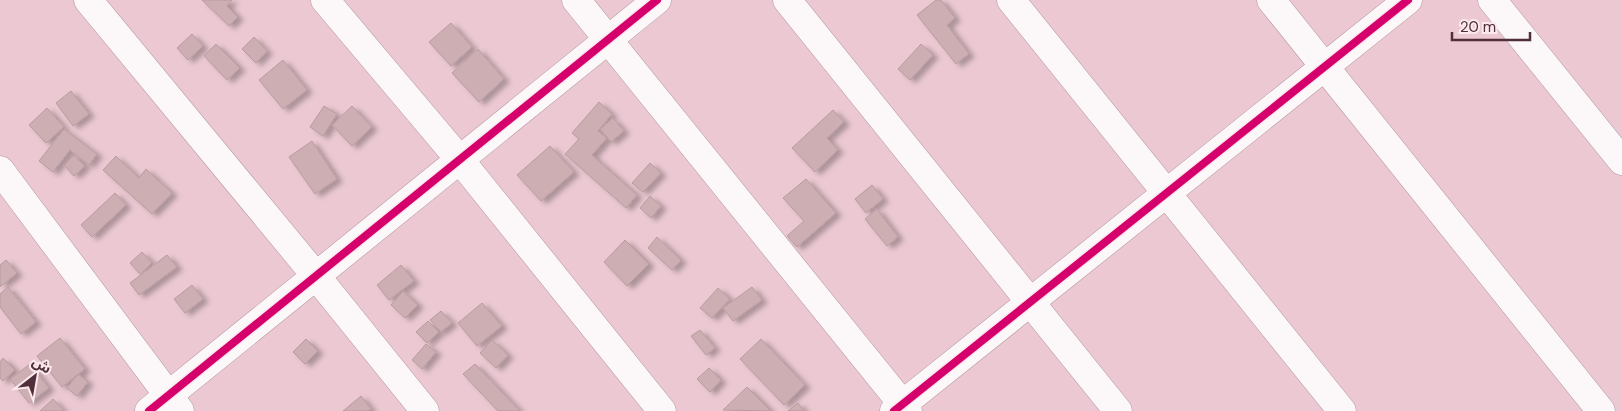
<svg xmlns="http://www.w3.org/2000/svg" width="1622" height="411" viewBox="0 0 1622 411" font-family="'DM Sans','Noto Sans Arabic',sans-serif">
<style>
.building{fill:#cdaeb3;stroke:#b99b9f;filter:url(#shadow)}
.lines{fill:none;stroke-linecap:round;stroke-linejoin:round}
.street-casing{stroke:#b597a0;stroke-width:29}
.street{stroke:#fcf7f8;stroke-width:28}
.cycleway-casing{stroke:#fbe9ee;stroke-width:11}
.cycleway{stroke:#d6006c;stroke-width:8}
</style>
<defs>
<filter id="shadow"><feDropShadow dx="5.5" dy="3" stdDeviation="2.5" flood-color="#0004"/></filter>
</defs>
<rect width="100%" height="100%" fill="#ebc8d2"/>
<!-- building -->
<path class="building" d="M202,0H232L227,6L238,17L229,26Z
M936,0H941L955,18L947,25L969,54L956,64L917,15Z
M451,23L472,47L451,66L429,42Z
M192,34L203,46L188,60L177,48Z
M254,37L267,51L256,63L242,49Z
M216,44L240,68L227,80L204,56Z
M921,44L933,55L910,80L898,69Z
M478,49L504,79L479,102L452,73Z
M283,60L307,90L283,109L259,80Z
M71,91L89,114L73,126L56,103Z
M599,102L612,114L598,131L607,138L592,155L637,195L626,208L565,154L579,139L572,133Z
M324,106L337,114L323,136L310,127Z
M352,106L372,127L352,146L332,125Z
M47,108L64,127L46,143L29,125Z
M833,110L844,122L827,138L838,150L815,172L792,148Z
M613,118L624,131L611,142L600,129Z
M64,129L97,154L89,165L70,150L53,172L39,161Z
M312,141L337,179L315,194L289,157Z
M550,146L574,172L541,201L517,175Z
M74,155L85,166L74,176L64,165Z
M116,156L139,178L146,169L172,193L152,214L103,170Z
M650,163L661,173L643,192L632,183Z
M806,179L836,213L797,247L787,236L804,221L783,198Z
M872,185L883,199L866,213L855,199Z
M115,193L126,205L92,237L81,225Z
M650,196L661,206L651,218L640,208Z
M877,209L898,237L887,246L865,219Z
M657,237L681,260L672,270L648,248Z
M625,240L649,264L627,286L604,262Z
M142,252L152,263L140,274L130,263Z
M167,255L177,267L139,295L130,283Z
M6,260L17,273L0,287V265Z
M401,265L414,281L389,300L377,285Z
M192,285L203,299L185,313L174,299Z
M8,287L36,322L21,334L0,307V294Z
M752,287L762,300L733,321L723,308Z
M718,288L730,299L712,318L700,308Z
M403,291L418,305L405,318L391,305Z
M482,303L502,326L477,346L458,323Z
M441,311L452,323L441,332L430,320Z
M428,321L439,332L427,343L416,332Z
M700,330L715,348L706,355L691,336Z
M60,338L85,369L62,387L37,356Z
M306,339L318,351L305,364L293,352Z
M761,339L805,385L784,405L740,359Z
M492,340L508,355L496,368L480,353Z
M426,344L436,352L422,369L412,360Z
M3,358L15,370L3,381L0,378V362Z
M30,364L49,388L29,403L10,379Z
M475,364L520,411H498L463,374Z
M709,368L721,380L710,392L697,379Z
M78,374L88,382L77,396L67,388Z
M747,387L771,411L723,410Z
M361,396L371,409L368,411H343Z
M53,399L64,411H40Z
M798,403L804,411H788Z"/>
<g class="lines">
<!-- street casing -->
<g class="street-casing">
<path id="street" d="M88,0L316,276L425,411
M325,0L460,160L662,411
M576,0L908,411
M787,0L1118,411
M1011,0L1342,411
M1271,0L1601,411
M1492,0L1622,161
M0,170L180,411
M149,411L657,0
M894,411L1408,0"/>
</g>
<!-- street -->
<use href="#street" class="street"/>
<!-- cycleway casing -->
<g class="cycleway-casing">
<path id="cycleway" d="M149,411L657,0
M894,411L1408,0"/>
</g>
<!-- cycleway -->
<use href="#cycleway" class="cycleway"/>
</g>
<!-- north arrow -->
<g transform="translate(35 376) rotate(31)" stroke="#fbe9ee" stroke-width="4" paint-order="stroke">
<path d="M0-4L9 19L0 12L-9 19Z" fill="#502f3a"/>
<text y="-8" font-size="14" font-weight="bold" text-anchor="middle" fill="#502f3a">ش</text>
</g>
<!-- scale -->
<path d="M1452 32v8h78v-8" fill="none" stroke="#502f3a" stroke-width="2.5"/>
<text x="1460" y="32" font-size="15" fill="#502f3a" stroke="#fbe9ee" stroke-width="4" paint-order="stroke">20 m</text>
</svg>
